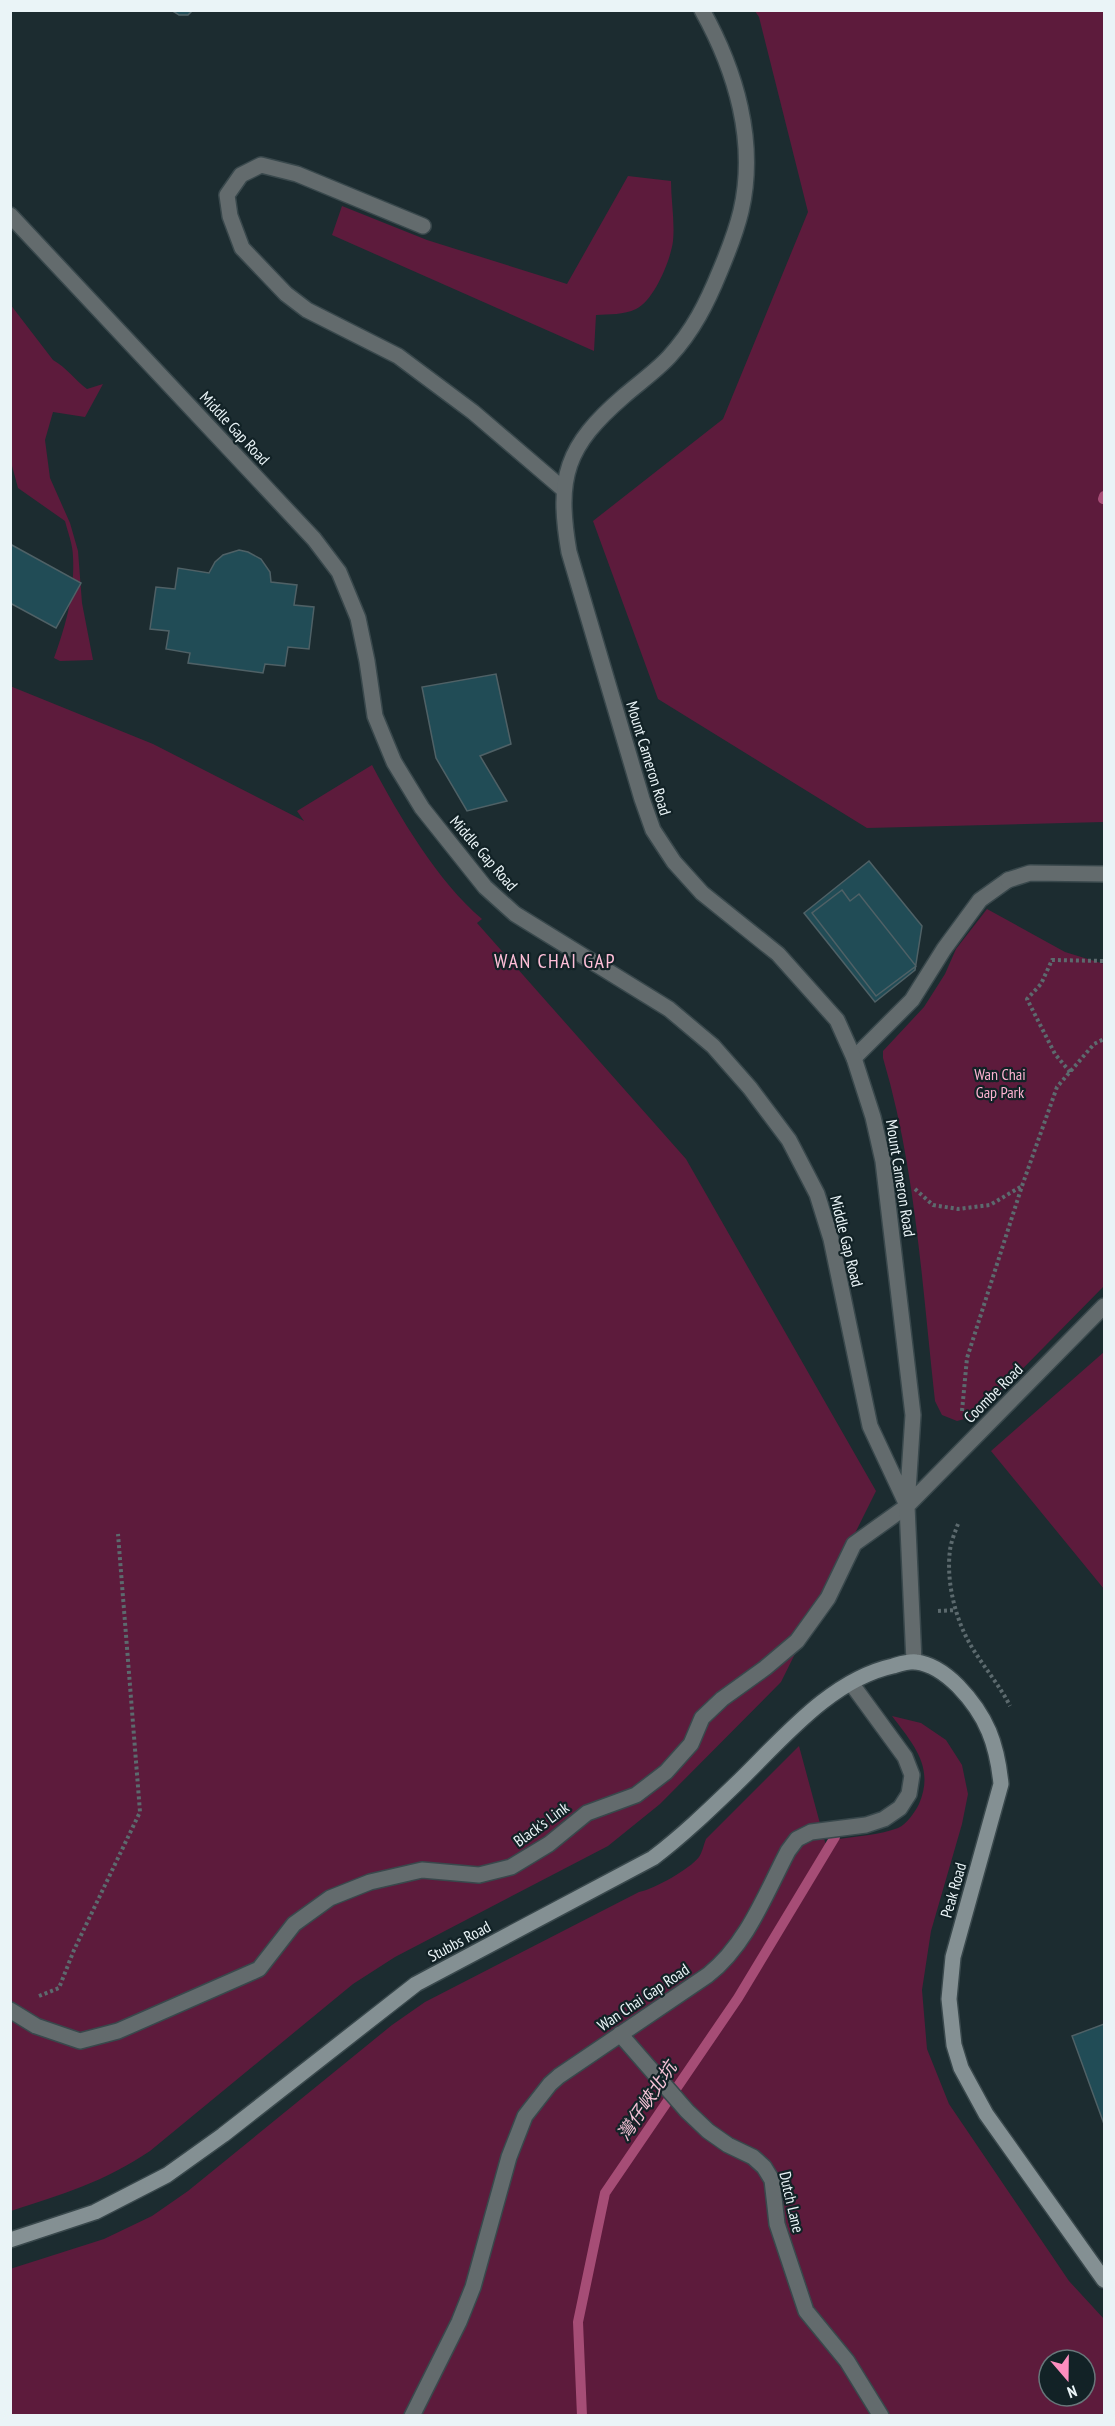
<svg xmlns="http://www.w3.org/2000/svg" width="1115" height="2426" viewBox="0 0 1115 2426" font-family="'PT Sans Narrow','Noto Sans TC',sans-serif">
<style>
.green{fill:#5d1b3c;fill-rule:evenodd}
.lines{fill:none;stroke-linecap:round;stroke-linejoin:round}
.stream{stroke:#a64d76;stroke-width:10}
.building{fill:#214c56;stroke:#4f6166;stroke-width:1.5}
.service-casing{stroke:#39484c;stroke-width:18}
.pedestrian-casing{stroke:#39484c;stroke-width:18}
.minor-casing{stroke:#39484c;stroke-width:18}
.secondary-casing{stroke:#39484c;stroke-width:18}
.path{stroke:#5c6a6e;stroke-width:4;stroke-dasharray:3 3;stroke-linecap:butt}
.service{stroke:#636b6d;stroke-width:15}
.pedestrian{stroke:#636b6d;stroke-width:15}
.minor{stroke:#636b6d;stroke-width:15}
.secondary{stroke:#849093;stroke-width:15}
.labels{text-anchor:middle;stroke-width:4.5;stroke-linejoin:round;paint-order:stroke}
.street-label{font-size:16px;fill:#eaf4f7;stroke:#122226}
.park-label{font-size:16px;fill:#fcb2d0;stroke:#122226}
.water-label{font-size:18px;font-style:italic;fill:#f5c2d6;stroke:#122226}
.quarter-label{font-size:20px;letter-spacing:1.5px;fill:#ffbfd8;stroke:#122226}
</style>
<rect width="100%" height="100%" fill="#1c2c30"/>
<!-- green -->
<path class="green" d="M755,11H1104V822L867,828L658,699L593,521L723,419L808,212L759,17Z
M628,176L671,181C671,201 675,222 673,241C671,259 654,301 636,309C624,315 609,314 596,315L594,351L332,235L342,206L427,240L567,284Z
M10,304L53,360C66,367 75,380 87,389L103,384L85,417L53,412L45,440L50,478L70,523L78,551L82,603L93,660L60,661L54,658C66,625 75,593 73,557C73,545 68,533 65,521L18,488L11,462Z
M10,686L153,744L304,821L297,811L372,765C399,816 438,882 482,919L477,923L686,1159L876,1491L781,1682L660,1804L608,1846L395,1957L353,1984L150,2151C104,2182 63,2194 11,2211Z
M987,909L1065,952L1104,964V1286L976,1416L957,1421L942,1415L935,1401C922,1286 916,1169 883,1058V1051L924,1007L945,974L956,949Z
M1104,1352V1589L991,1451Z
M892,1716L921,1723L946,1740L962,1765L968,1794L962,1824L931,1931L922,1990L927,2049L949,2104L1069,2281L1104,2319V2415H11L10,2269L104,2239L152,2216L188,2191L392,2025L425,2002L639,1892C654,1889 690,1869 699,1857C702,1853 704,1844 706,1839L799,1746L828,1853L839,1839C858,1836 880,1835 898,1828C907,1824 915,1812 919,1804C935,1767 913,1744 892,1716ZM1049,2360H1085V2396H1049Z"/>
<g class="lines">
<!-- stream -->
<path class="stream" d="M1103,499L1104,496
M582,2416L578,2322L605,2193L738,1998L835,1837"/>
</g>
<!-- building -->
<path class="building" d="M171,10H193L188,15H179Z
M10,544L81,583L56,628L10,603Z
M239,550L248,552L261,559L270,572L271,582L297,585L294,605L314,607L309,649L288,647L285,666L265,664L263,673L188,663L190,653L166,649L169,631L150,629L156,587L175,589L178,568L209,573L215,562L223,555Z
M496,674L511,744L480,756L507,801L467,811L436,758L422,687Z
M869,861L922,926L915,970L875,1002L804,913Z
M842,890L850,901L859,894L916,966L876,996L812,913Z
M1104,2024V2124L1072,2036Z"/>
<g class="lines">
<!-- service casing -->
<g class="service-casing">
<path id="service" d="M423,226L297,174L261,165L241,175L227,195L230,216L242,248L286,294L307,310L398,356L473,412L563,489
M854,1058L912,1000L944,949L980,900L1008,880"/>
</g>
<!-- pedestrian casing -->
<g class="pedestrian-casing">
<path id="pedestrian" d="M1008,880L1030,873L1104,874
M10,2010L36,2026L80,2041L118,2031L259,1969L294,1924L330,1898L370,1882L422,1870L479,1875L511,1867L549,1844L587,1813L636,1795L666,1772L691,1744L702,1718L722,1699L765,1668L797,1641L828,1598L854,1544L907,1506
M620,2034L687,2111L708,2131L728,2145L753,2157L764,2167L772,2180L777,2224L806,2311L847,2361L881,2416
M412,2416L459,2322L473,2287L509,2157L525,2116L550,2084L559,2076L708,1975C747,1944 765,1895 788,1851L797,1839L811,1832L866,1825L884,1819L900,1808L909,1794L912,1775L905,1757L851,1683"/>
</g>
<!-- minor casing -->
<g class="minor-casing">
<path id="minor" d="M702,10C736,71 757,142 741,211C736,232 728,252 720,271C707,303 693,331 669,357C656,371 639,383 624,396C566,446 556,477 569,552L642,799L653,830L674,862L702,893L778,954L837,1020L854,1058L873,1117L883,1161L913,1415L907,1506L914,1662
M10,215L314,539L339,572L358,618L367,661L375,716L394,762L422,808L485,887L515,914L669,1009L713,1046L750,1088L789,1140L817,1194L831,1239L870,1426L906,1503
M907,1506L1104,1306"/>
</g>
<!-- secondary casing -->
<g class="secondary-casing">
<path id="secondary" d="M10,2240L95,2212L167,2175L223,2135L416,1984L653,1858C682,1836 708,1811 735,1785C780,1742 829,1680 893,1666C900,1664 909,1661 916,1662C933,1664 946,1674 958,1686C987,1716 997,1744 1001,1784L953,1957L949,1999L954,2045L961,2068L986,2114L1104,2280"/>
</g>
<!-- path -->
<path class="path" d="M1070,1072L1055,1054L1027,999L1041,984L1052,960L1104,961
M915,1189L933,1205L958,1209L990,1205L1022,1186
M962,1411L967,1358L1022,1186L1057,1087L1094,1044L1104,1039
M958,1524C955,1532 951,1542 950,1550C946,1581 955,1618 970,1644C982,1665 999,1684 1010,1706
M938,1611L956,1610
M39,1996L59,1988L74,1950L140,1812L118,1534"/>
<!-- service -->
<use href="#service" class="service"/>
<!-- pedestrian -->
<use href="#pedestrian" class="pedestrian"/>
<!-- minor -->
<use href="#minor" class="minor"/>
<!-- secondary -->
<use href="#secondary" class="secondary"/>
</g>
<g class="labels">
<!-- street labels -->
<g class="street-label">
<text transform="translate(235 428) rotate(47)" y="6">Middle Gap Road</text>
<text transform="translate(649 758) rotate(73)" y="6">Mount Cameron Road</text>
<text transform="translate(484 853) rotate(49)" y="6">Middle Gap Road</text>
<text transform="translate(901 1178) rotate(81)" y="6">Mount Cameron Road</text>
<text transform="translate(847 1241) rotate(76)" y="6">Middle Gap Road</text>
<text transform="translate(993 1393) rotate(-45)" y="6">Coombe Road</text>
<text transform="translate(541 1824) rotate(-36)" y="6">Black's Link</text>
<text transform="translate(953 1890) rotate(-74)" y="6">Peak Road</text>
<text transform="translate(459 1941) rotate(-28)" y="6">Stubbs Road</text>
<text transform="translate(643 1997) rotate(-34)" y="6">Wan Chai Gap Road</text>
<text transform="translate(792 2202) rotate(77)" y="6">Dutch Lane</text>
</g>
<!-- park labels -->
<g class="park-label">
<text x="1000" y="1080">Wan Chai<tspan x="1000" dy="18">Gap Park</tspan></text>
</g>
<!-- water labels -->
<g class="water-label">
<text transform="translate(647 2101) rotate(-56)" y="6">灣仔峽北坑</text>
</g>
<!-- quarter labels -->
<g class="quarter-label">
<text x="555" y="968">WAN CHAI GAP</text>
</g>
</g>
<!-- border -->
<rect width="1115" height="2426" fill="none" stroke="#eaf4f7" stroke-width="24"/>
<!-- north arrow -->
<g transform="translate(1067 2378) rotate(160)"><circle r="28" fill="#122226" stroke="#68767a" stroke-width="1.5"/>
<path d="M0-4.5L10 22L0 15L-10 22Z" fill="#fd8ebf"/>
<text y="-9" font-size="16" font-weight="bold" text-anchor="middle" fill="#eaf4f7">N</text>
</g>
</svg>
